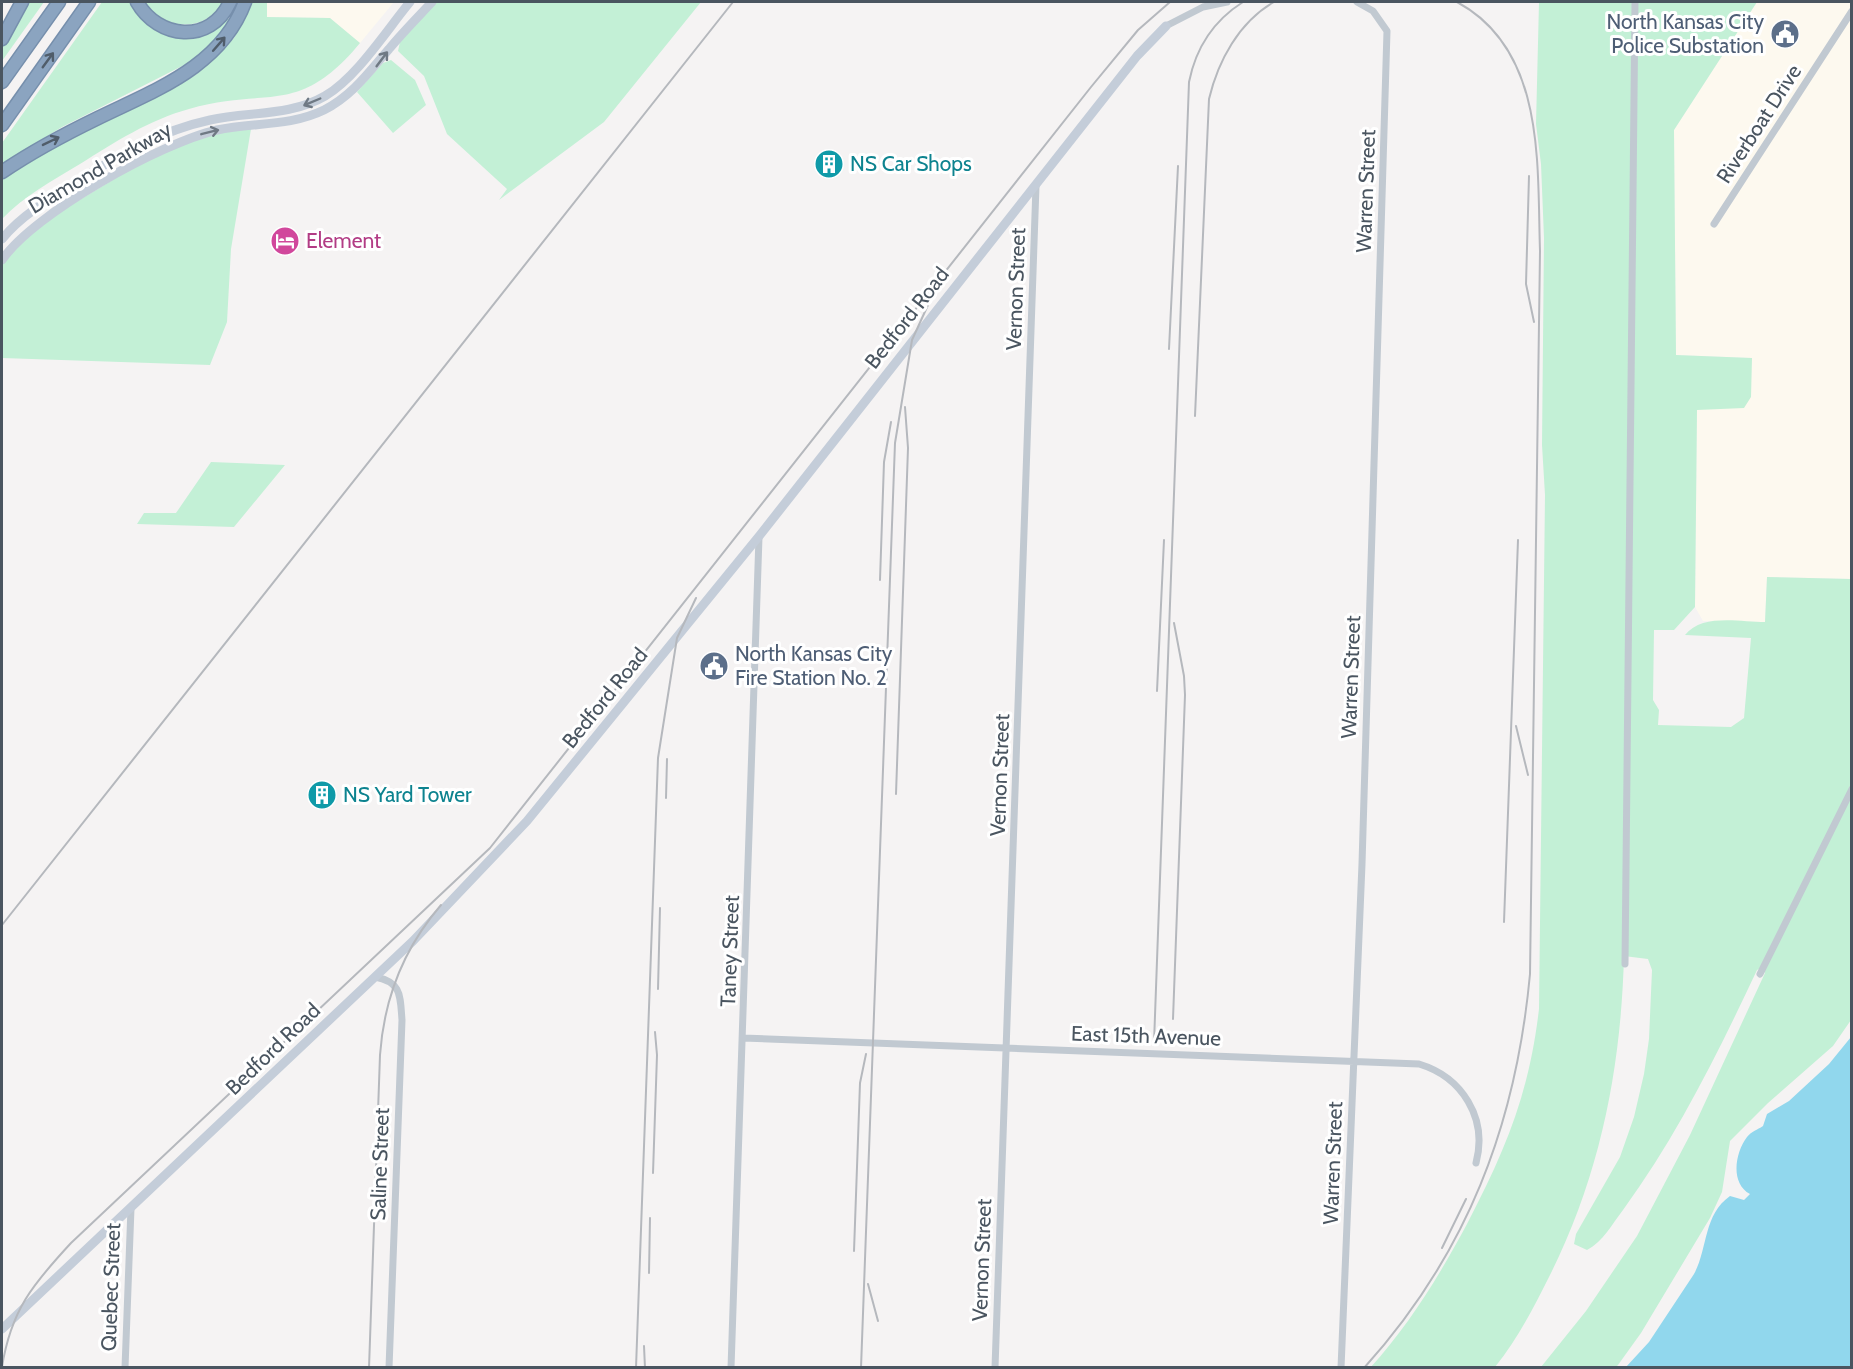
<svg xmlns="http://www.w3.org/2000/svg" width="1853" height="1369" viewBox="0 0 1853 1369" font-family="Cabin,sans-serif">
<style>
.commercial{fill:#fdf9ef}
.green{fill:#c3f0d6}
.water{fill:#91d7ed}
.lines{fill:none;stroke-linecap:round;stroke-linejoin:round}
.highway-casing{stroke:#768fac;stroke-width:15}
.street{stroke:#c1c9d1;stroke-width:7}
.secondary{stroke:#c4cdd9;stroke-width:9}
.highway{stroke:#8ba4c0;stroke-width:12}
.rail{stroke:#b5b8bd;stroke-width:2}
.oneway{stroke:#505d6a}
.oneway2{stroke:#6f7984}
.labels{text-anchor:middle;stroke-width:6;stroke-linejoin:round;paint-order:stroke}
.service-label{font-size:21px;fill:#4e5e75;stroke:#fff;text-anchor:end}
.street-label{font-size:21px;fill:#4a5560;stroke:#fff}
.culture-label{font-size:21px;fill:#0d838f;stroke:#fff;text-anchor:start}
.hotel-label{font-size:21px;fill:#b23c85;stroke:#fff;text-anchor:start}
</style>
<rect width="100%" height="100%" fill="#f5f3f3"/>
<!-- commercial -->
<path class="commercial" d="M267,2H394L360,43L330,18L266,17Z
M1757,2H1851V579L1767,577L1765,622L1703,621L1695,607L1697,410L1752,358L1676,355L1674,130Z"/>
<!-- green -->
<path class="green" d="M28,2H44L2,61V47Z
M102,2H131L147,24L172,36L226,17L231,21L209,47L190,62L62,127L2,164V143Z
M144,2H224C204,33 164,31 144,2Z
M252,2H267V17L330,18L360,43C298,118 268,86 189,109C149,120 115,142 80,164C52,181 24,196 2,219V178L36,154L197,74L234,38Z
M433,2H701L604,122L499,200L507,189L447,134L424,76L398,51L400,42Z
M1539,2H1757L1674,130L1676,355L1752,358L1751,397L1744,408L1697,410L1695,607L1674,630H1654L1653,700L1659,710L1658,725L1731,727L1744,718L1751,638L1685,635C1702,613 1740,622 1765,622L1767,577L1851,579V1020L1833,1046L1768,1103L1730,1141L1722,1192L1710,1218L1641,1333L1618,1365L1615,1368L1541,1367L1586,1311L1637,1236L1690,1135L1765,973L1761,968L1757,970C1718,1053 1677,1136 1623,1210C1612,1224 1603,1242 1587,1250L1574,1244L1576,1234L1620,1157L1634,1117L1644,1074L1649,1039L1652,970L1648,959L1624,956C1621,1069 1600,1176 1549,1277C1533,1309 1517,1340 1495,1367L1370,1368C1410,1324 1439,1276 1467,1224C1506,1149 1529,1094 1539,1009L1545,495L1542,445L1544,238L1541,164L1536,124Z
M391,60L415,80L426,105L393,133L357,92L383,63Z
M251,129L231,249L227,322L210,365L2,358V266L13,249L53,216L154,155L216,133Z
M211,462L285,465L234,527L137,524L144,513H176Z"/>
<!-- water -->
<path class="water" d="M1851,1037V1367H1626L1649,1342L1694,1274C1708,1249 1703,1215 1730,1196L1744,1200L1750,1194C1730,1183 1735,1153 1747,1137C1752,1131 1757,1130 1763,1126L1767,1114L1789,1101L1829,1064Z"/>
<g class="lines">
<!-- highway casing -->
<g class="highway-casing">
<path id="highway" d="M137,2C158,39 210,45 230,2
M2,39L22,2
M2,82L59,2
M2,125L89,2
M2,172C33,151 65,134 98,118C155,90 221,67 245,2"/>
</g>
<!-- street -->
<path class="street" d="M1166,26L1203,7L1227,2
M1714,224L1852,11
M1625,964L1635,2
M1760,974L1852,789
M375,977C402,982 400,996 402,1020L389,1368
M743,1038L1419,1064C1462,1077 1488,1118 1476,1163
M125,1368L131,1208
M731,1368L759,537
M995,1368L1036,186
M1341,1368L1362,864L1387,31L1373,11L1357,2"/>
<!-- secondary -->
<path class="secondary" d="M2,239C22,215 48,200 74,184C117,156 159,131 210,120C248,111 289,117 325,96C357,77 386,31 410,2
M2,260C34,213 161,143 217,130C253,122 289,127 324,110C352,96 369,72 389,49C403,32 418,17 432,2
M2,1329L413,941L527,821L760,535L1137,56L1166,26"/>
<!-- highway -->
<use href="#highway" class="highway"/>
<!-- rail -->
<path class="rail" d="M1529,176L1526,284L1534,322
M1169,349L1178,166
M1195,416L1209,99C1218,61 1239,22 1274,2
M880,580L884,462L891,422
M1157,691L1164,540
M1516,726L1528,775
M896,794L908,448L905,407
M666,798L667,759
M1504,922L1518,540
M2,925L733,2
M658,989L660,908
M1173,1019L1185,695L1184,676L1174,623
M1154,1043L1189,82C1196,47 1213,21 1243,2
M653,1173L657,1055L655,1032
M1442,1248L1466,1199
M854,1251L860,1083L866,1054
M649,1273L650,1218
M868,1284L878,1321
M644,1346L645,1368
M2,1367C11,1310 33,1284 71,1243L490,848L1091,87L1138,30L1170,2
M369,1368L380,1055C384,998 403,949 441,905
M636,1368L658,758L677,638L696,598
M861,1368L895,443L912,340L928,305
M1364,1368C1467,1254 1516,1125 1530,974L1540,251C1537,164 1546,50 1457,2"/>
</g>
<!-- one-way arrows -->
<defs><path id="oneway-shaft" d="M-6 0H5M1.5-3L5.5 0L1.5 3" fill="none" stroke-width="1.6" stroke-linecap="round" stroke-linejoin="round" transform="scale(1.5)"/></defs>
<g class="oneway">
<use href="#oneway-shaft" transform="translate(219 44) rotate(-49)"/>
<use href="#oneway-shaft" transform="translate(48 60) rotate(-54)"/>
<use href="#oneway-shaft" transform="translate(51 141) rotate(-26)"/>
</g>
<g class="oneway2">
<use href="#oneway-shaft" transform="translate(382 59) rotate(-53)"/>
<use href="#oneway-shaft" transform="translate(312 102) rotate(157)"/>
<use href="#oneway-shaft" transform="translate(210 132) rotate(-14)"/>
</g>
<!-- icons -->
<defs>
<g id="civic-disc" transform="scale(1.5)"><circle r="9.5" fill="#5c6f8a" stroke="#fff"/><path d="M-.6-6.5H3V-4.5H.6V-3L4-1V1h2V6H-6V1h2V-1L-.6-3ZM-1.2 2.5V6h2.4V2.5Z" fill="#fff"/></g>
<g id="building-disc" transform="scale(1.5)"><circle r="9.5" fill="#0f9aa8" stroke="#fff"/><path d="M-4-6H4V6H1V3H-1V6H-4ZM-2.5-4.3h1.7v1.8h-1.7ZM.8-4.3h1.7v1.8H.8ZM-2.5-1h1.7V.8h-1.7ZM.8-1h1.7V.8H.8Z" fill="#fff"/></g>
<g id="hotel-disc" transform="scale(1.5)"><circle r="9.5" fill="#d1479c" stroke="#fff"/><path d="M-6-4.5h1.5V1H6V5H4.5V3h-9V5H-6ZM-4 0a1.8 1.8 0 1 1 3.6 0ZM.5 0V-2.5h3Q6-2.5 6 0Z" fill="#fff"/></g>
</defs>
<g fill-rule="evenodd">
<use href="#civic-disc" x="1785" y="34"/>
<use href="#building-disc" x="829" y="164"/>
<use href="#hotel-disc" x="285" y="241"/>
<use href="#civic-disc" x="714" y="666"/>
<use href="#building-disc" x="322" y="795"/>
</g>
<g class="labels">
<!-- service labels -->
<g class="service-label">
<text x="1764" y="29">North Kansas City<tspan x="1764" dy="24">Police Substation</tspan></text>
<text x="735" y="661" text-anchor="start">North Kansas City<tspan x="735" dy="24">Fire Station No. 2</tspan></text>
</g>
<!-- street labels -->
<g class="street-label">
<text transform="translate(1759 124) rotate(-57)" y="7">Riverboat Drive</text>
<text transform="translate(100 168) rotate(-30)" y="7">Diamond Parkway</text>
<text transform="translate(1366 191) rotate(-88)" y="7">Warren Street</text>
<text transform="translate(1016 289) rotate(-88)" y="7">Vernon Street</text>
<text transform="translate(907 318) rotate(-52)" y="7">Bedford Road</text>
<text transform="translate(1351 677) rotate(-88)" y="7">Warren Street</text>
<text transform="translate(605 698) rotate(-51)" y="7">Bedford Road</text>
<text transform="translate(1000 775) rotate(-88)" y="7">Vernon Street</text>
<text transform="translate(730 951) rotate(-88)" y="7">Taney Street</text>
<text transform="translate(1146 1036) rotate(2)" y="7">East 15th Avenue</text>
<text transform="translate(273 1049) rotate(-44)" y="7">Bedford Road</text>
<text transform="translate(1333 1163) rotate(-88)" y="7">Warren Street</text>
<text transform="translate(380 1164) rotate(-88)" y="7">Saline Street</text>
<text transform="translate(982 1260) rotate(-88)" y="7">Vernon Street</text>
<text transform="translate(111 1287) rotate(-88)" y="7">Quebec Street</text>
</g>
<!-- culture labels -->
<g class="culture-label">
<text x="850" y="171">NS Car Shops</text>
<text x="343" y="802">NS Yard Tower</text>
</g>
<!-- hotel labels -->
<g class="hotel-label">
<text x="306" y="248">Element</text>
</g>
</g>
<!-- border -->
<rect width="1853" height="1369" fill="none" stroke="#4a5560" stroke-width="6"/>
</svg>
